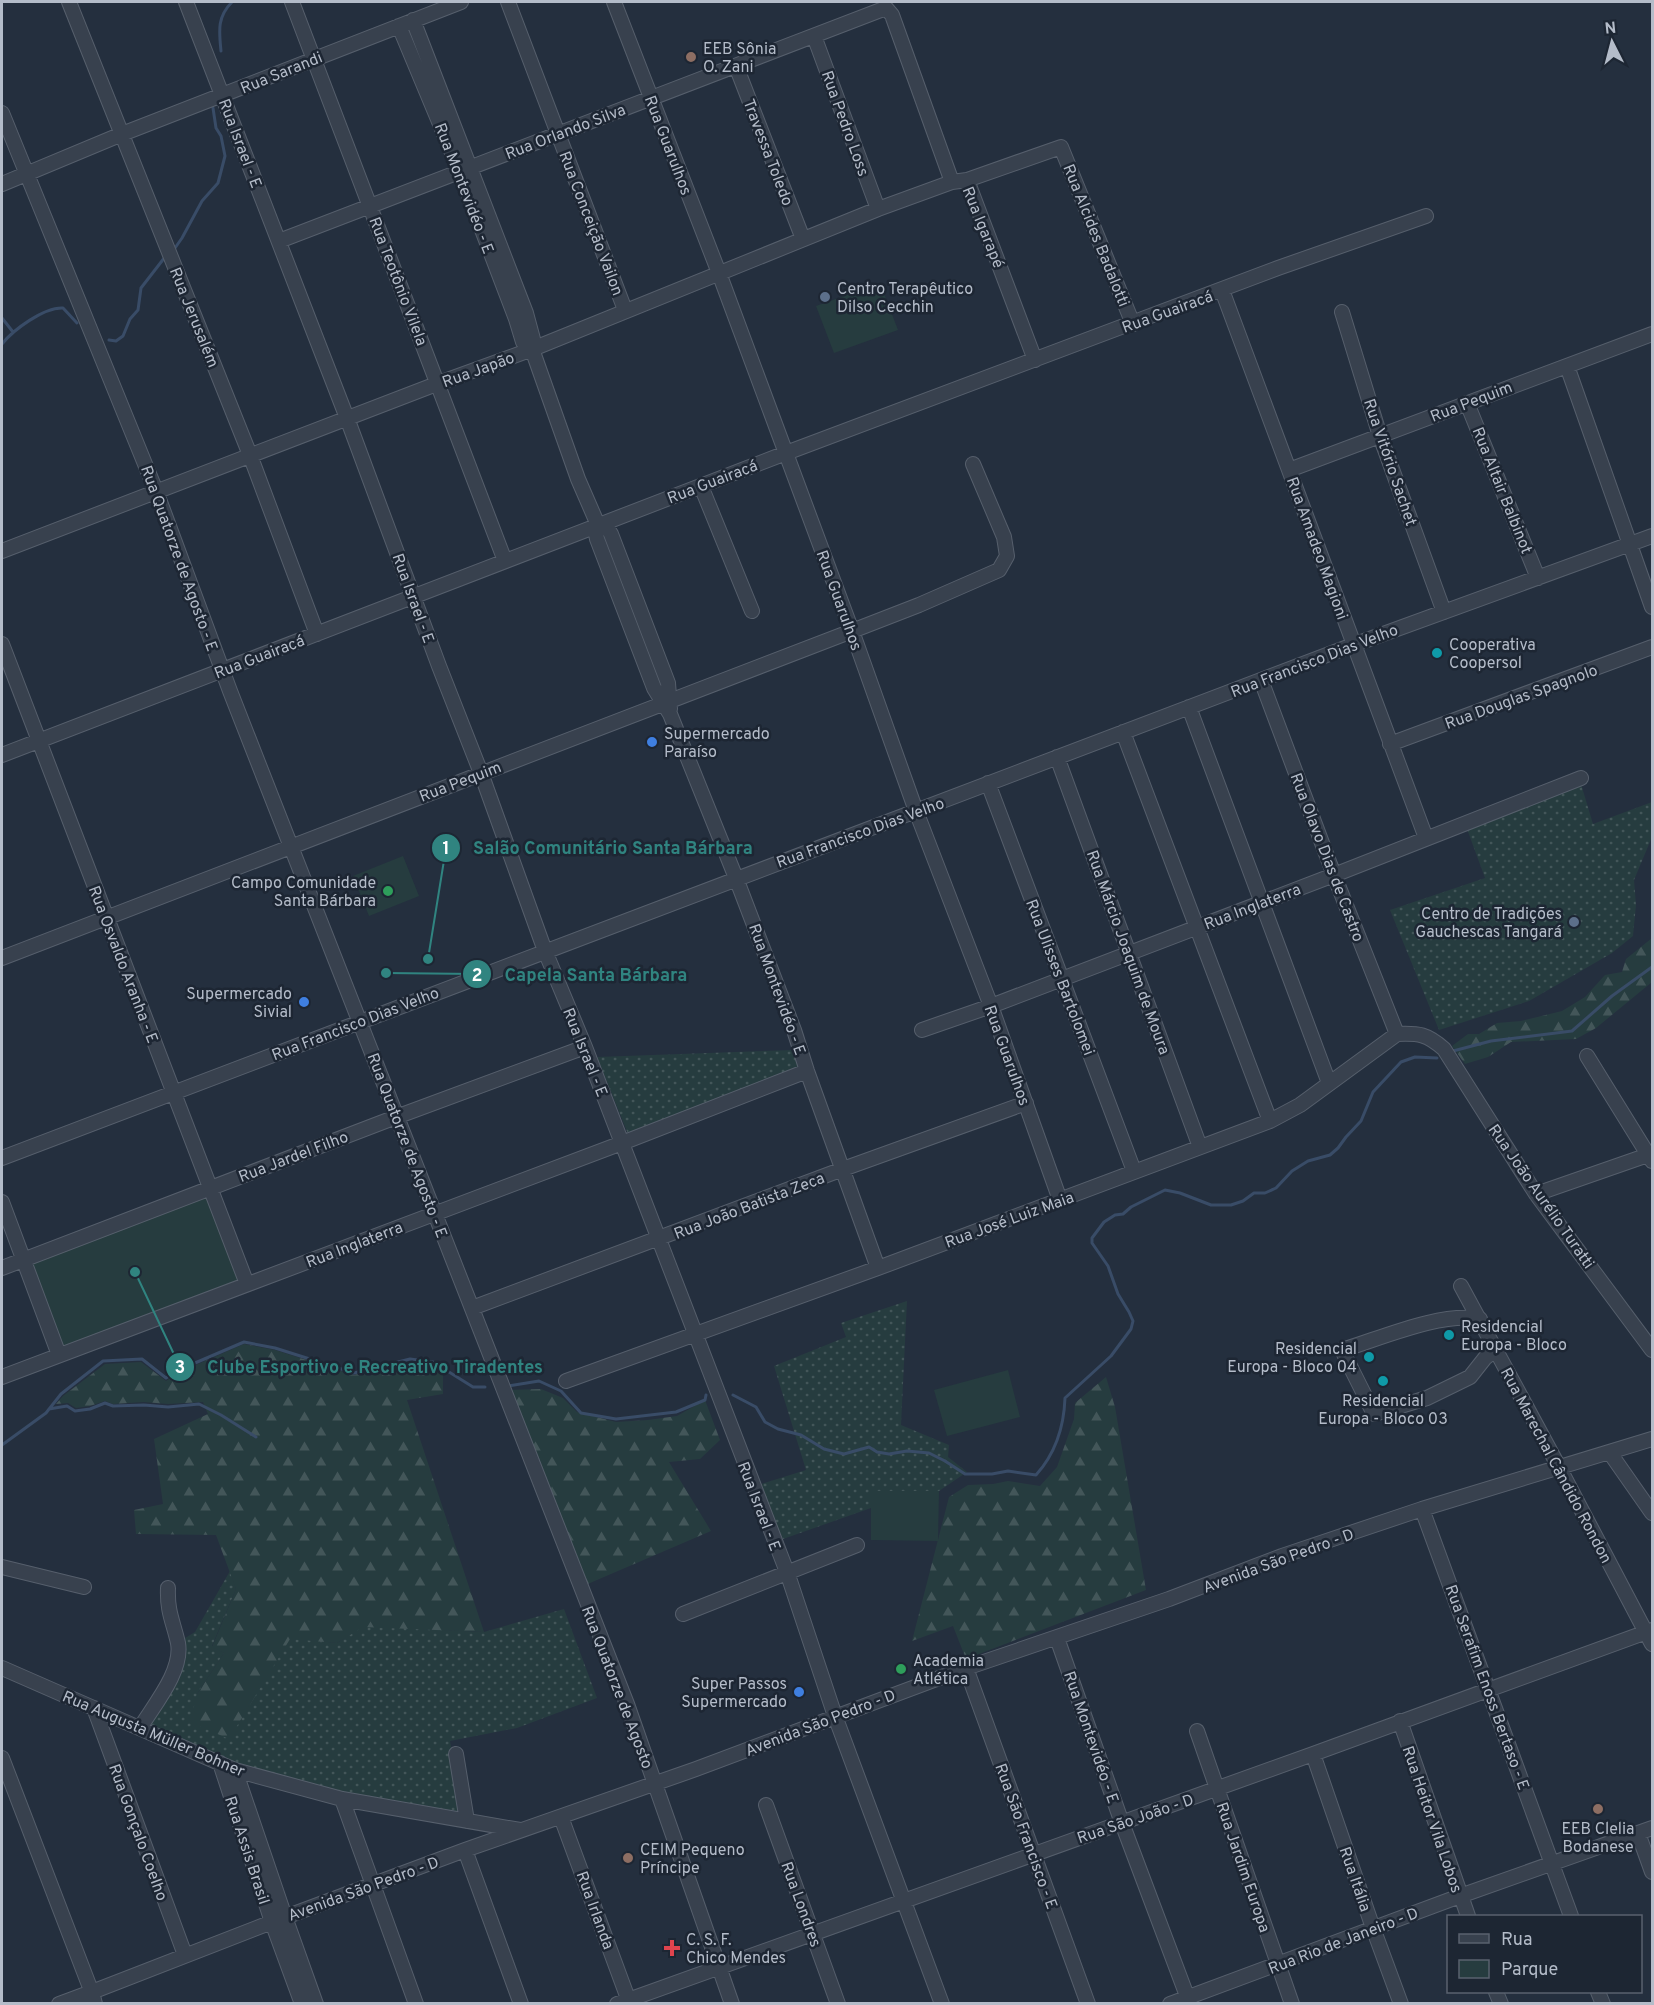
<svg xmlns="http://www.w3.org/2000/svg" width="1654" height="2005" viewBox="0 0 1654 2005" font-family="Overpass,sans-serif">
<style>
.green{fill:url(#green-dots)}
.forest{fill:url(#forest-firs)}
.pitch{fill:#263c3f}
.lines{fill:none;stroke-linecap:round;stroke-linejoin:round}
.stream{stroke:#394c67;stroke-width:3}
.minor-casing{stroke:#565f6c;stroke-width:16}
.minor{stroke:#38414e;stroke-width:14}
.education-dot{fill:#8d6e63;stroke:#1d2633;stroke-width:2}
.service-dot{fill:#5c6f8a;stroke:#1d2633;stroke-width:2}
.culture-dot{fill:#0f9aa8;stroke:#1d2633;stroke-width:2}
.shop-dot{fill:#3f7fe0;stroke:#1d2633;stroke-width:2}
.leisure-dot{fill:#2e9e5b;stroke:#1d2633;stroke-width:2}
.health-dot{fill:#e0444e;stroke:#1d2633;stroke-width:2}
.labels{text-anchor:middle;stroke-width:5;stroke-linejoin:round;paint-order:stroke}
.poi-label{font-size:16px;fill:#b4bcc9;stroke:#1d2633;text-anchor:start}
.street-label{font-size:16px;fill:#b4bcc9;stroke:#1d2633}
.leader{fill:none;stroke:#308480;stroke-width:2}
.callout-dot{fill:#308480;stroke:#1d2633;stroke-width:2}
.mark-label{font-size:18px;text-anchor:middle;font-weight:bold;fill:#fff}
.callout-label{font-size:18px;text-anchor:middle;font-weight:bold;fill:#308480;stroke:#1d2633;stroke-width:5;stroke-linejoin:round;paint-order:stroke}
</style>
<defs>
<pattern id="green-dots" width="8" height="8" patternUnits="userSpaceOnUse" patternTransform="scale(1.5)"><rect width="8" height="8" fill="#263c3f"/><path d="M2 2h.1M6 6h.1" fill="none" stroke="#435659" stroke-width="1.8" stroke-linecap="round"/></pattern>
<pattern id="forest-firs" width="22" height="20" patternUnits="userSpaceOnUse" patternTransform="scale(1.5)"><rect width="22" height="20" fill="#263c3f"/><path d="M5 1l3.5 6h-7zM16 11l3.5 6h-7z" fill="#435659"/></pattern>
</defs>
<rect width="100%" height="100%" fill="#242f3e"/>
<!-- green -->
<path class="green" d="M1581,784L1593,824L1652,802V837L1634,880L1636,905L1633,936L1612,953L1529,1001L1439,1030L1390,910L1485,878L1467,829Z
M793,1050L799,1070L628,1134L597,1057Z
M907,1301L901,1425L949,1445L948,1457L967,1472L939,1491H871V1508L783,1539L758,1485L806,1470L774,1366L846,1337L841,1323Z
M230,1571L236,1589L212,1646L224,1653L197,1694L229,1738L290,1638L337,1643L363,1626L484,1632L564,1609L597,1698L517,1728L450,1741L462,1812L345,1794L238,1765L149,1725L180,1641L195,1632Z"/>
<!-- forest -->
<path class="forest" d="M1652,938V982L1596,1028L1576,1039L1511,1042L1488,1057L1465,1064L1452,1046L1468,1034H1479L1497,1023L1521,1021L1562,1011L1585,997L1605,975L1622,972L1626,959Z
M244,1344L275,1350L354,1375L410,1361L432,1364L443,1371V1394L407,1400L484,1632L363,1627L337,1643L290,1639L229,1739L190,1722L197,1694L224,1653L212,1647L236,1589L216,1535L136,1534L134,1510L163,1504L154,1439L208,1414L203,1402L168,1404L144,1402L113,1404L105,1401L90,1406L76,1408L68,1403L56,1404L63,1396L105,1364L141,1362L166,1381L182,1371Z
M1106,1377L1115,1407L1146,1590L966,1659L953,1626L912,1641L949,1497L968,1485L993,1484L1008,1481L1040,1486L1057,1467L1074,1419L1075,1403Z
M541,1389L563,1398L577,1412L616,1422L648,1420L677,1416L705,1400L720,1440L700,1459L669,1462L711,1531L583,1586L507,1390Z"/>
<!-- pitch -->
<path class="pitch" d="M880,283L898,330L834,353L816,306Z
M403,856L419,896L369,916L353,876Z
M207,1194L241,1282L62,1350L29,1262Z
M1008,1370L1020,1417L947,1436L934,1390Z
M871,1491H939L938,1541L871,1540Z"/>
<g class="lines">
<!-- stream -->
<path class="stream" d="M221,51C219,31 217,17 232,2
M175,248L182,238L202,201L218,183L225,156L221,136L216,128L213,108
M2,318L13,332
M109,340L116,341L123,336L130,319L138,310L141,288L165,257
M2,344C13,330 44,307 63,308L77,323
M1453,1051L1491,1041L1572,1031L1612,996L1652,967
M508,1386L539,1381L561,1391L581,1413L616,1419L676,1412L705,1400L706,1395
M733,1395L756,1407L765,1422L778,1429L801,1435L824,1449L844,1454L869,1447L877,1452L889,1454L907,1451L929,1453L945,1461L965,1474H992L1008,1471L1036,1475C1055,1454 1064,1426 1065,1398L1111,1356L1131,1329L1133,1321L1129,1312L1118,1294L1108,1266L1092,1243V1238L1104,1222L1115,1215L1123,1214L1131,1207L1165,1190L1180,1193L1211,1205H1231L1243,1201L1254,1193H1265L1276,1188L1292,1171L1308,1161L1330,1155L1338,1148L1346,1137L1361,1121L1373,1092L1401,1062L1415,1057L1437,1058
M49,1409L67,1406L75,1411L90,1409L105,1403L113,1406L144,1405L168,1407L199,1404L221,1415L256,1437
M2,1445L46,1413L61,1394L103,1361L142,1359L166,1378L181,1369L244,1342L275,1348L354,1373L410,1359L433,1362L473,1387H485"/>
<!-- minor casing -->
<g class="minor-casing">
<path id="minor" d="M69,2L250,455L317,634
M186,2L347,418L439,666L481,773L545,951L585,1047L787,1572L835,1716L942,2004
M292,2L505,561
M508,2L625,310
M614,2L719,273L852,631L916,811L991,1006L1060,1200
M413,20L526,313L533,339L532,349L578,479L598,525L596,534L597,539L654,688L670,714L736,878L794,1030L807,1071L878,1268
M399,26L460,172L516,319L523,342L532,349
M814,36L878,209
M736,66L803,239
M2,113L156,491L230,691L627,1704L732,2004
M967,180L1035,360
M2,184L122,134L461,2
M279,241L886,8L892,15L952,182
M1222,290L1426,838
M1342,312L1380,436L1444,612
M1567,366L1652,607
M1467,403L1538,578
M1289,470L1652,334
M701,486L752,611
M598,525L608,529L611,534L668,683L670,709
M2,551L439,383L530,350L878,209L952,182L967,180L1061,147L1133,324
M2,644L247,1284
M1261,680L1334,875L1397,1034
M1189,707L1329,1083
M1123,732L1270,1121
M1390,744L1652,647
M2,755L786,453L1278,268L1426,216
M1057,757L1200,1147
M988,783L1134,1171
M2,958L852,631L919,605L999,570L1007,556L1004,537L973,464
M922,1030L991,1006L1334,875L1581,778
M1587,1056L1652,1161
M2,1158L1353,645L1652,536
M1536,1194L1648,1155
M2,1202L59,1355
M2,1268L396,1117L585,1047
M1461,1286L1559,1467L1652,1644
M472,1308L843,1169L1026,1103
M1480,1319C1439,1312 1382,1338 1342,1350L1374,1414L1427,1398L1470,1377L1485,1358L1495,1350
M2,1377L622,1143L807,1071
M566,1381L878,1268L1270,1121L1300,1105L1397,1034C1419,1033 1427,1034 1444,1049L1536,1194L1652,1350
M1610,1453L1652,1513
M1422,1509L1571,1916
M2,1567L84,1587
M683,1614L857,1545
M1057,1638L1122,1823L1190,2004
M2,1668L235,1770L342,1799L520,1830
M966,1668L1088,2004
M94,1708L185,1955
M1400,1721L1468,1916
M140,1728C154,1705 183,1671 178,1643C173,1621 167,1612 168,1588
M1197,1731L1292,2004
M456,1754L467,1821
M1313,1754L1373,1928L1401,2004
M2,1758L89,1985
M220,1763L272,1922L302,2004
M235,1770L285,1917L316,2004
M342,1799L416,2004
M766,1805L838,2004
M561,1817L630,2004
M1638,1833L1652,1872
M465,1850L521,2004
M97,1990L272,1922L465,1850L696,1769L966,1668L1169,1599L1282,1556L1422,1509L1652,1439
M1496,1992L1501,2004
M1598,1992L1603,2004
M93,1996L95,2004
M59,2004L86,1994
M617,2004L1313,1754L1652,1630
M1170,2004L1460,1896L1652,1828"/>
</g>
<!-- minor -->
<use href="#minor" class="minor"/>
</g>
<!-- markers -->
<g class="education-dot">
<circle cx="691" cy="57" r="6"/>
<circle cx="1598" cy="1809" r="6"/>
<circle cx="628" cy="1858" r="6"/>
</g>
<g class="service-dot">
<circle cx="825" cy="297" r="6"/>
<circle cx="1574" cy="922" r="6"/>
</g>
<g class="culture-dot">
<circle cx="1437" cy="653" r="6"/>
<circle cx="1449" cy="1335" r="6"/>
<circle cx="1369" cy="1357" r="6"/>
<circle cx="1383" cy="1381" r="6"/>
</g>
<g class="shop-dot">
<circle cx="652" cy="742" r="6"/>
<circle cx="304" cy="1002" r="6"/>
<circle cx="799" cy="1692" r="6"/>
</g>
<g class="leisure-dot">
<circle cx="388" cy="891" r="6"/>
<circle cx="901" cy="1669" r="6"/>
</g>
<path class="health-dot" d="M669 1939h6v6h6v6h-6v6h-6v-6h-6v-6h6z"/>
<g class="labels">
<!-- poi labels -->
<g class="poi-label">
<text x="703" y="54">EEB Sônia<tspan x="703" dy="18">O. Zani</tspan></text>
<text x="837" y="294">Centro Terapêutico<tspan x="837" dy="18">Dilso Cecchin</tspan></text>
<text x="1449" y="650">Cooperativa<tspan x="1449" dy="18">Coopersol</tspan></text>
<text x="664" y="739">Supermercado<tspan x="664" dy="18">Paraíso</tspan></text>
<text x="376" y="888" text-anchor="end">Campo Comunidade<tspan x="376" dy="18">Santa Bárbara</tspan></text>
<text x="1562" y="919" text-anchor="end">Centro de Tradições<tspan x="1562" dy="18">Gauchescas Tangará</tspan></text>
<text x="292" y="999" text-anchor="end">Supermercado<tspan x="292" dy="18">Sivial</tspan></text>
<text x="1461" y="1332">Residencial<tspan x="1461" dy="18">Europa - Bloco</tspan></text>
<text x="1357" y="1354" text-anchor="end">Residencial<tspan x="1357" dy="18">Europa - Bloco 04</tspan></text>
<text x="1383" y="1406" text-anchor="middle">Residencial<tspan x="1383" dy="18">Europa - Bloco 03</tspan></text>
<text x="913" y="1666">Academia<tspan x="913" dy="18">Atlética</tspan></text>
<text x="787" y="1689" text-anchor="end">Super Passos<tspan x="787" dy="18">Supermercado</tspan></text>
<text x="1598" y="1834" text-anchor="middle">EEB Clelia<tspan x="1598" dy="18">Bodanese</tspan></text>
<text x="640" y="1855">CEIM Pequeno<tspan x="640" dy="18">Príncipe</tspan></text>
<text x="686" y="1945">C. S. F.<tspan x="686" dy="18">Chico Mendes</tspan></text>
</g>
<!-- street labels -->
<g class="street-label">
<text transform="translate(281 72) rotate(-22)" y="6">Rua Sarandi</text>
<text transform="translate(846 123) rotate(70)" y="6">Rua Pedro Loss</text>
<text transform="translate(565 131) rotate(-21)" y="6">Rua Orlando Silva</text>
<text transform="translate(241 143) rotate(69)" y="6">Rua Israel - E</text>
<text transform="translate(669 145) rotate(69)" y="6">Rua Guarulhos</text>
<text transform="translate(769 152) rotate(69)" y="6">Travessa Toledo</text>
<text transform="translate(465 188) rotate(69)" y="6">Rua Montevidéo - E</text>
<text transform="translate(592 223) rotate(69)" y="6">Rua Conceição Vailon</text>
<text transform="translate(984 227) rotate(68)" y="6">Rua Igarapé</text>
<text transform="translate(1097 235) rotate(68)" y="6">Rua Alcides Badalotti</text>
<text transform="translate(399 281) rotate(69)" y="6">Rua Teotônio Vilela</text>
<text transform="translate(1167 311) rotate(-20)" y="6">Rua Guairacá</text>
<text transform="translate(195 317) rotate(68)" y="6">Rua Jerusalém</text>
<text transform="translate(478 369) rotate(-20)" y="6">Rua Japão</text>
<text transform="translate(1471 401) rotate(-21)" y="6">Rua Pequim</text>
<text transform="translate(1391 462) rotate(71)" y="6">Rua Vitório Sachet</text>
<text transform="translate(712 481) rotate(-21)" y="6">Rua Guairacá</text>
<text transform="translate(1503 490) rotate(68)" y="6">Rua Altair Balbinot</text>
<text transform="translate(1318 548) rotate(70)" y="6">Rua Amadeo Magioni</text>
<text transform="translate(180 558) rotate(70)" y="6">Rua Quatorze de Agosto - E</text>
<text transform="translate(414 598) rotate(70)" y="6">Rua Israel - E</text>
<text transform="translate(840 600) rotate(70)" y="6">Rua Guarulhos</text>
<text transform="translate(259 656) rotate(-21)" y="6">Rua Guairacá</text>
<text transform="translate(1314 660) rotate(-21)" y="6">Rua Francisco Dias Velho</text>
<text transform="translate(1521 696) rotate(-20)" y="6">Rua Douglas Spagnolo</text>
<text transform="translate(460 781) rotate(-21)" y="6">Rua Pequim</text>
<text transform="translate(860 832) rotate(-20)" y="6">Rua Francisco Dias Velho</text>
<text transform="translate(1328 857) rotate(69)" y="6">Rua Olavo Dias de Castro</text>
<text transform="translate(1252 906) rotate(-21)" y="6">Rua Inglaterra</text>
<text transform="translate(1129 952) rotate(70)" y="6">Rua Márcio Joaquim de Moura</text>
<text transform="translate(124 964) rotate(69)" y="6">Rua Osvaldo Aranha - E</text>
<text transform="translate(1061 977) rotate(69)" y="6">Rua Ulisses Bartolomei</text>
<text transform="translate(778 989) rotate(70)" y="6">Rua Montevidéo - E</text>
<text transform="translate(355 1023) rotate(-21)" y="6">Rua Francisco Dias Velho</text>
<text transform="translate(586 1052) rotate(68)" y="6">Rua Israel - E</text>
<text transform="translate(1008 1055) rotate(70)" y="6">Rua Guarulhos</text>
<text transform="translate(408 1145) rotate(69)" y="6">Rua Quatorze de Agosto - E</text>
<text transform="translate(293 1156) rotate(-21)" y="6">Rua Jardel Filho</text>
<text transform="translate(1542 1196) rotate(55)" y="6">Rua João Aurélio Turatti</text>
<text transform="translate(749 1205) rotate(-21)" y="6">Rua João Batista Zeca</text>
<text transform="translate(1009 1219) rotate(-20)" y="6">Rua José Luiz Maia</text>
<text transform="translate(354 1244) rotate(-21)" y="6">Rua Inglaterra</text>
<text transform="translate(1557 1465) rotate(62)" y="6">Rua Marechal Cândido Rondon</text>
<text transform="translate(760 1506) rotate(69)" y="6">Rua Israel - E</text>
<text transform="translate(1278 1560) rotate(-20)" y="6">Avenida São Pedro - D</text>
<text transform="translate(618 1687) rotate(69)" y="6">Rua Quatorze de Agosto</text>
<text transform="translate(1488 1687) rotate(70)" y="6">Rua Serafim Enoss Bertaso - E</text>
<text transform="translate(820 1722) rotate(-21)" y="6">Avenida São Pedro - D</text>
<text transform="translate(154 1733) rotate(23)" y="6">Rua Augusta Müller Bohner</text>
<text transform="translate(1092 1737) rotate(71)" y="6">Rua Montevidéo - E</text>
<text transform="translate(1135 1818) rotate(-19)" y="6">Rua São João - D</text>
<text transform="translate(1433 1819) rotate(71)" y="6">Rua Heitor Vila Lobos</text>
<text transform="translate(139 1832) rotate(70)" y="6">Rua Gonçalo Coelho</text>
<text transform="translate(1027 1836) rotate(70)" y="6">Rua São Francisco - E</text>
<text transform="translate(248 1850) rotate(72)" y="6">Rua Assis Brasil</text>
<text transform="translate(1244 1867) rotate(71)" y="6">Rua Jardim Europa</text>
<text transform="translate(1356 1879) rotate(71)" y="6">Rua Itália</text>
<text transform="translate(363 1888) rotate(-20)" y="6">Avenida São Pedro - D</text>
<text transform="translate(802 1904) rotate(70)" y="6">Rua Londres</text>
<text transform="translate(596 1910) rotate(70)" y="6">Rua Irlanda</text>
<text transform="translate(1343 1940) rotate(-21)" y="6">Rua Rio de Janeiro - D</text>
</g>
</g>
<!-- callouts -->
<path class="leader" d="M428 959L446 848M386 973L477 974M135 1272L180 1367"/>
<g class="callout-dot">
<circle cx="428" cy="959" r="6"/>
<circle cx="386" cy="973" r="6"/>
<circle cx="135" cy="1272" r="6"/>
<circle cx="446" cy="848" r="15"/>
<circle cx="477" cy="974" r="15"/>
<circle cx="180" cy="1367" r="15"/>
</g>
<g class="mark-label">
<text x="446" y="854">1</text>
<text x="477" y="981">2</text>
<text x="180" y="1373">3</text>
</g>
<g class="callout-label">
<text x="613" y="854">Salão Comunitário Santa Bárbara</text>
<text x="596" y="981">Capela Santa Bárbara</text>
<text x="375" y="1373">Clube Esportivo e Recreativo Tiradentes</text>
</g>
<!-- border -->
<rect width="1654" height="2005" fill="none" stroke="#b4bcc9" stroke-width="6"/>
<!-- legend -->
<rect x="1447" y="1915" width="195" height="78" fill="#1d2633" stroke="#59626f" stroke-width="1.5"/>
<rect x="1459" y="1934" width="30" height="9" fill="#38414e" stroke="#59626f" stroke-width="1.5"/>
<text x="1501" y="1945" font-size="18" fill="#b4bcc9">Rua</text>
<rect x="1459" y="1960" width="30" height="18" fill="#263c3f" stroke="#59626f" stroke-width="1.5"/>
<text x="1501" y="1975" font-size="18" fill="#b4bcc9">Parque</text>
<!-- north arrow -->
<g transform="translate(1612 42) rotate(354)" stroke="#1d2633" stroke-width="4.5" paint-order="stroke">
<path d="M0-4.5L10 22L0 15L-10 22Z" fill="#b4bcc9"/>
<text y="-9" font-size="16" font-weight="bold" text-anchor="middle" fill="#b4bcc9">N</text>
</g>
</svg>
